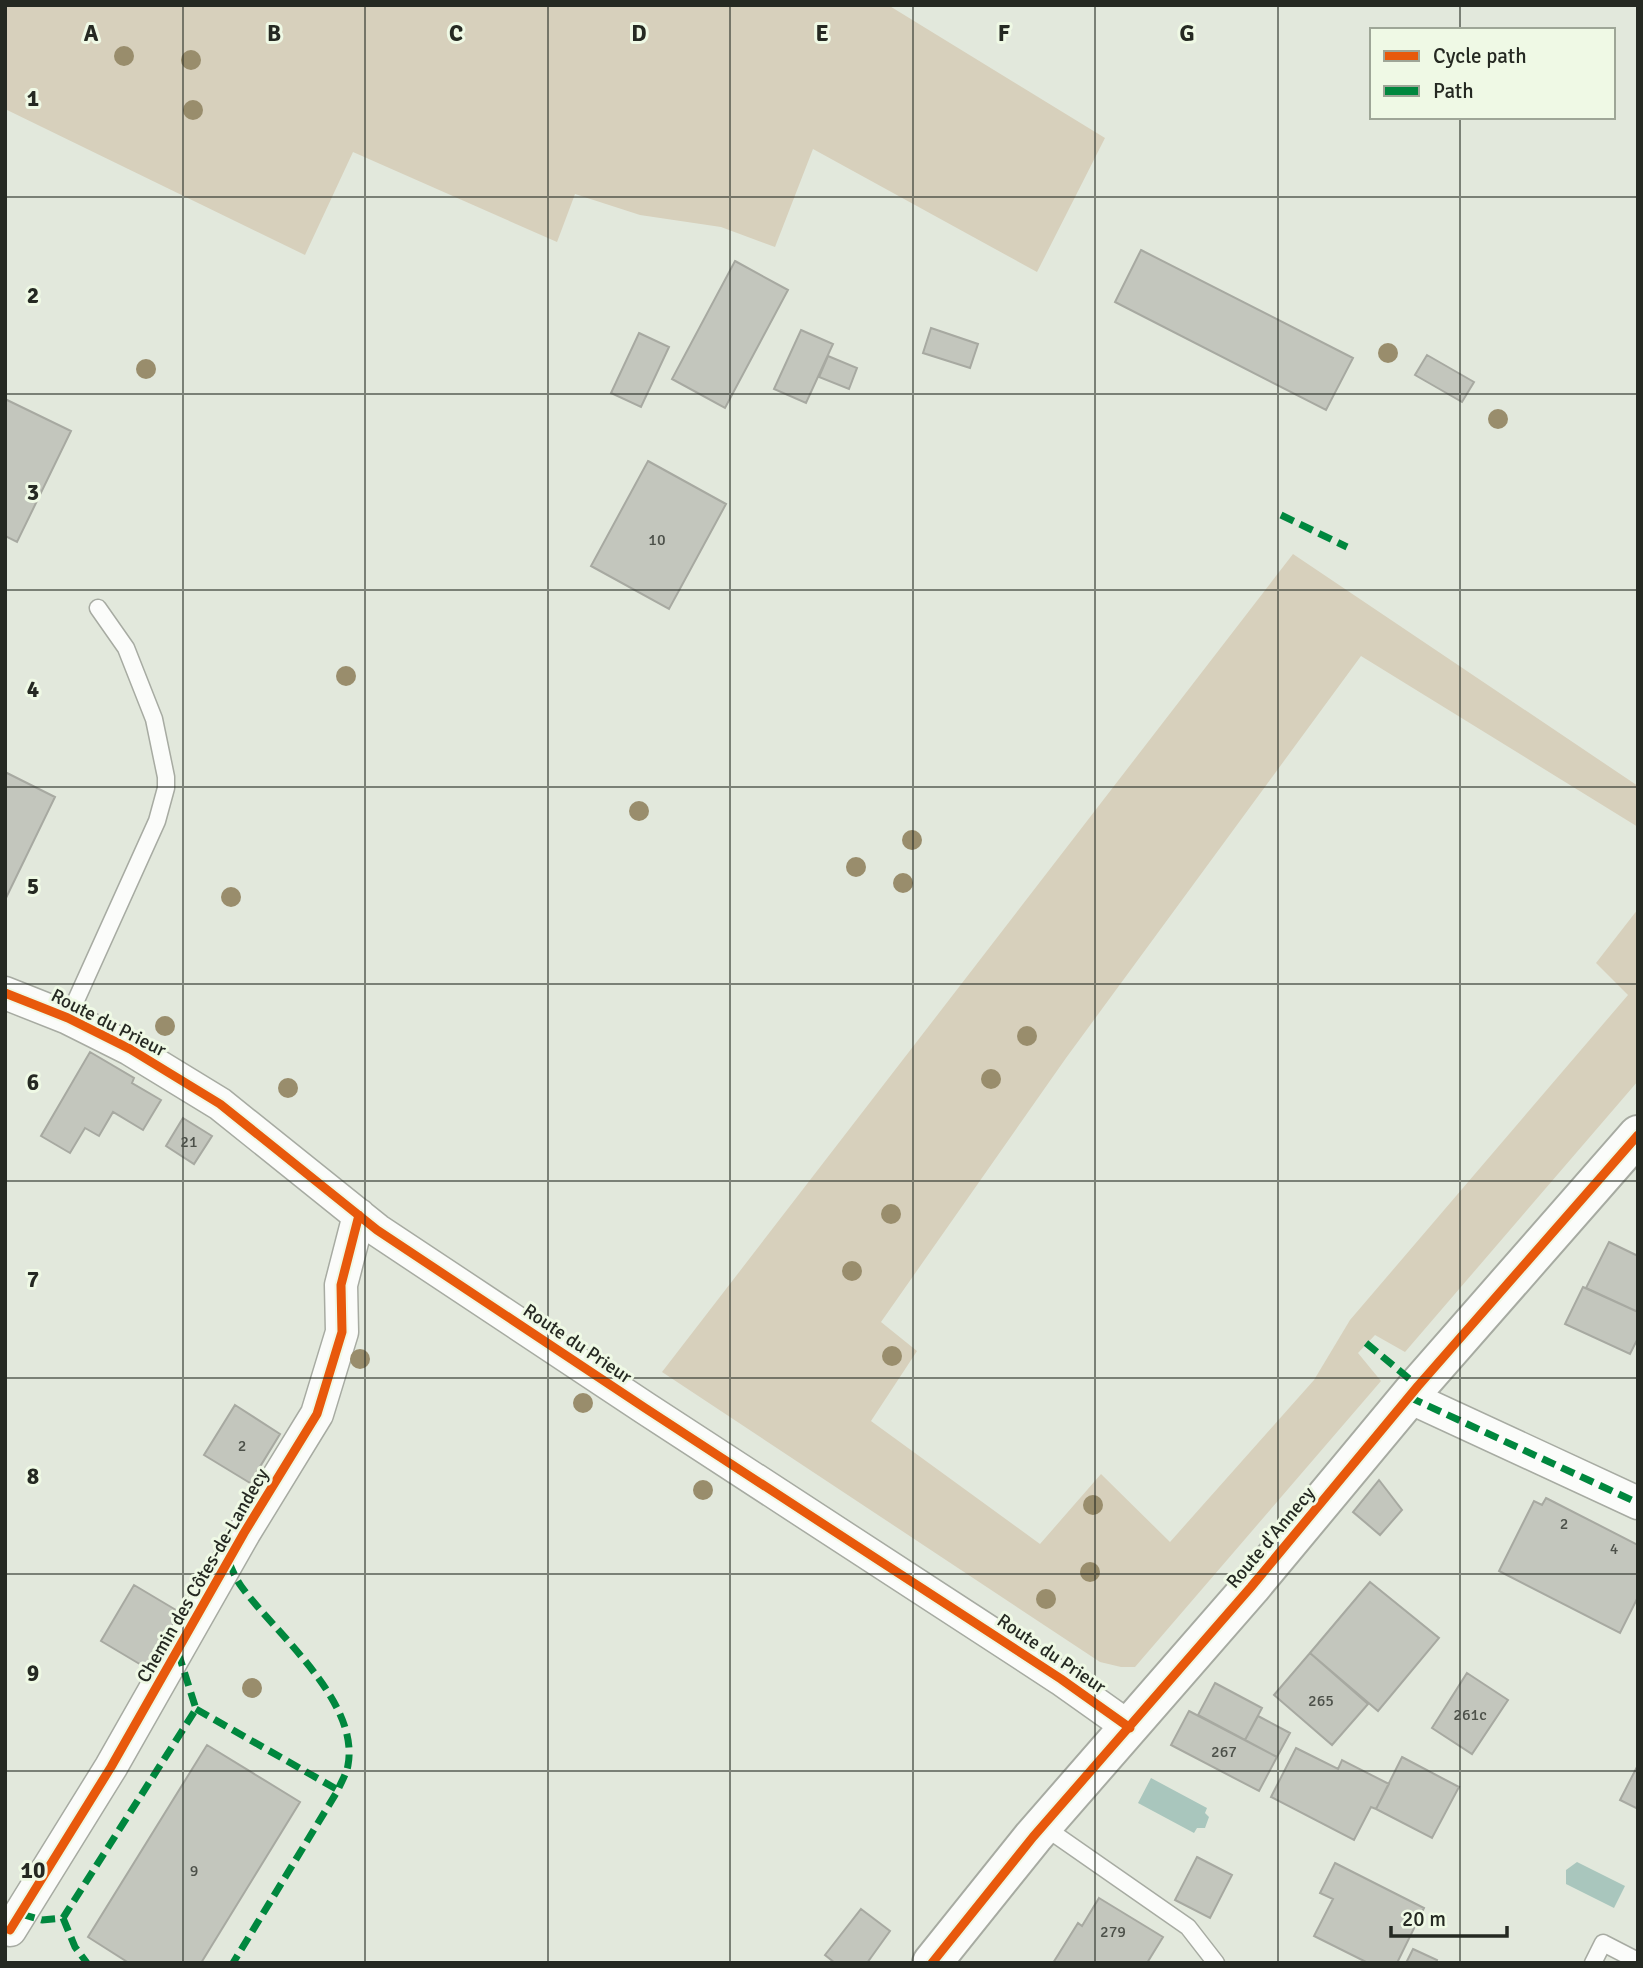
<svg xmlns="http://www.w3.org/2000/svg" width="1643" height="1968" viewBox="0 0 1643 1968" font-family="Signika,sans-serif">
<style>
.green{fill:#d7d0bc}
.water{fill:#a9c6bd}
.building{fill:#c3c6bd;stroke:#a7a9a1;stroke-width:2}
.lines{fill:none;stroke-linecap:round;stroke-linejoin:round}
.service-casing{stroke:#a7aba2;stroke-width:19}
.minor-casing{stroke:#a7aba2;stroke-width:35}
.tertiary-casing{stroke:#a7aba2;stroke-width:42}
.service{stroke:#fbfcfa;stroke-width:16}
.minor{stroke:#fbfcfa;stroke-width:32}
.tertiary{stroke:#fbfcfa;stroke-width:38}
.quiet{stroke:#00873e;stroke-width:7;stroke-dasharray:14 7;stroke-linecap:butt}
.cycleway-casing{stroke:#eff9e5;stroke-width:13}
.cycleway{stroke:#e8590c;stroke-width:9}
.tree{fill:#998d6c}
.grid{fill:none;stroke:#252922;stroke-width:2;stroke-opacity:0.55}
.labels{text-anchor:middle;stroke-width:6;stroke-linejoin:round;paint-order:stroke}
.number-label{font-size:16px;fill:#4c5049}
.street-label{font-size:19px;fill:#252922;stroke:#eff9e5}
.grid-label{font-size:23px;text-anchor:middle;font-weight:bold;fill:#252922;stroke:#eff9e5;stroke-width:6;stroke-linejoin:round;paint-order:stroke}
</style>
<rect width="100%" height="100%" fill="#e2e8dc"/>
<!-- green -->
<path class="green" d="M5,5H888L1105,138L1037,272L813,149L775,247L721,227L640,215L575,194L557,242L353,152L305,255L5,109Z
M1293,554L1638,786V827L1361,656L1066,1058L881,1322L917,1351L871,1421L1040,1544L1101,1474L1170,1542L1314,1380L1350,1320L1628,995L1596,963L1638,909V1081L1405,1352L1375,1335L1358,1353L1381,1381L1135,1667H1121L1100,1662L662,1372Z"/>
<!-- water -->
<path class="water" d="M1151,1778L1207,1808L1205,1813L1209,1817L1205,1828H1197L1194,1833L1138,1803Z
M1577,1862L1625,1886L1614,1908L1566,1884V1870Z"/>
<!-- building -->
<path class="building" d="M1141,250L1353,358L1326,410L1115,302Z
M735,261L788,290L725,408L672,379Z
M931,328L978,344L970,368L923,353Z
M801,330L833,344L806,403L774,389Z
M639,333L669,347L641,407L611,393Z
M1427,355L1474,382L1462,402L1415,375Z
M828,356L857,368L849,389L819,377Z
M5,399L71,431L17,542L5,536Z
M648,461L726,504L669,609L591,566Z
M5,772L55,797L5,900Z
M90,1052L134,1078L132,1083L161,1100L143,1130L113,1112L99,1136L85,1128L70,1153L41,1136Z
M183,1118L212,1136L194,1164L166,1146Z
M1609,1242L1638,1256V1312L1586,1288Z
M1583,1287L1638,1312V1338L1630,1354L1565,1324Z
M235,1405L280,1434L250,1483L204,1455Z
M1379,1480L1402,1510L1380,1535L1353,1512Z
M1546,1498L1638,1545V1597L1620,1633L1499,1571L1534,1501L1542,1505Z
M1370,1582L1439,1638L1378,1711L1310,1653Z
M134,1585L181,1613L148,1669L101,1641Z
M1310,1653L1368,1704L1332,1745L1274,1695Z
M1467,1673L1508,1700L1472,1754L1432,1728Z
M1215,1683L1262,1708L1245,1740L1198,1715Z
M1189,1711L1277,1757L1259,1791L1171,1745Z
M1258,1716L1290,1733L1277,1757L1245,1740Z
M207,1745L300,1802L201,1963H129L88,1937Z
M1296,1748L1338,1769L1342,1760L1389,1784L1376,1809L1371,1807L1354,1840L1271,1797Z
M1402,1757L1459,1787L1432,1838L1376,1809Z
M1638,1765V1809L1620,1800Z
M1197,1857L1232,1875L1210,1918L1175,1900Z
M1335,1863L1424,1908L1397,1963H1368L1314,1936L1333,1899L1320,1893Z
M1099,1898L1163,1937L1147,1963H1053L1078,1923L1082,1926Z
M861,1909L890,1931L867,1963H835L825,1955Z
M1413,1949L1437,1960L1436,1963H1406Z"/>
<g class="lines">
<!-- service casing -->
<g class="service-casing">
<path id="service" d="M68,1018L157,821L166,788V777L154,719L126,648L98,608
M1043,1826L1188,1927L1216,1963
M1593,1963L1603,1943L1638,1961"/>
</g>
<!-- minor casing -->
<g class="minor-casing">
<path id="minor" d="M5,993L68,1018L130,1049L220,1104L377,1230L645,1408L1061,1679L1130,1728
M1409,1397L1638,1503
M10,1930L111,1767L244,1533L317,1414L342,1332L341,1285L359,1215"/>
</g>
<!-- tertiary casing -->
<g class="tertiary-casing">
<path id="tertiary" d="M932,1963L1033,1837L1251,1587L1418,1386L1638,1135"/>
</g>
<!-- service -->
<use href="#service" class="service"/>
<!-- minor -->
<use href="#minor" class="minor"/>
<!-- tertiary -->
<use href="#tertiary" class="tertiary"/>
<!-- quiet -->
<path class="quiet" d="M1281,515L1347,547
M1366,1343L1418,1386
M1409,1397L1638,1503
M229,1562C232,1570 236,1579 241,1586C274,1632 360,1701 348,1765C347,1773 341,1782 338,1790
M196,1709L338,1790L233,1963
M21,1914L42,1920L63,1918L196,1709L178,1652
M63,1918L75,1947L87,1963"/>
<!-- cycleway casing -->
<g class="cycleway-casing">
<path id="cycleway" d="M5,993L68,1018L130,1049L220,1104L377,1230L645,1408L1061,1679L1130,1728
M10,1930L111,1767L244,1533L317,1414L342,1332L341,1285L359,1215
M932,1963L1033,1837L1251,1587L1418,1386L1638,1135"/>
</g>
<!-- cycleway -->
<use href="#cycleway" class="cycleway"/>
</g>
<!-- trees -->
<g class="tree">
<circle cx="124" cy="56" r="10"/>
<circle cx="191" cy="60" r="10"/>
<circle cx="193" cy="110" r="10"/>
<circle cx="1388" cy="353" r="10"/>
<circle cx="146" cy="369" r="10"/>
<circle cx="1498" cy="419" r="10"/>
<circle cx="346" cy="676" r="10"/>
<circle cx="639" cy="811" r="10"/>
<circle cx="912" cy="840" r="10"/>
<circle cx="856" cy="867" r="10"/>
<circle cx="903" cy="883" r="10"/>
<circle cx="231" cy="897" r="10"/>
<circle cx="165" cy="1026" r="10"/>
<circle cx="1027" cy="1036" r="10"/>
<circle cx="991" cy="1079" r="10"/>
<circle cx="288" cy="1088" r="10"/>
<circle cx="891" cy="1214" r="10"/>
<circle cx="852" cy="1271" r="10"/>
<circle cx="892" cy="1356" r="10"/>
<circle cx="360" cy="1359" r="10"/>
<circle cx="583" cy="1403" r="10"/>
<circle cx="703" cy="1490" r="10"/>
<circle cx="1093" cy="1505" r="10"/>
<circle cx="1090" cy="1572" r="10"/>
<circle cx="1046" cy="1599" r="10"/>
<circle cx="252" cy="1688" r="10"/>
</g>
<!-- grid -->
<path class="grid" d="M183,5V1963M365,5V1963M548,5V1963M730,5V1963M913,5V1963M1095,5V1963M1278,5V1963M1460,5V30M1460,117V1963M5,197H1638M5,394H1638M5,590H1638M5,787H1638M5,984H1638M5,1181H1638M5,1378H1638M5,1574H1638M5,1771H1638"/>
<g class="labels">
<!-- number labels -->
<g class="number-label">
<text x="657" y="545">10</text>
<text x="189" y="1147">21</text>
<text x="242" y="1451">2</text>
<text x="1564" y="1529">2</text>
<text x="1614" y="1554">4</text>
<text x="1321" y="1706">265</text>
<text x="1470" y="1720">261c</text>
<text x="1224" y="1757">267</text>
<text x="194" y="1876">9</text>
<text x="1113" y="1937">279</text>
</g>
<!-- street labels -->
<g class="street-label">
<text transform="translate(109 1022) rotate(27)" y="7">Route du Prieur</text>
<text transform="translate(578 1343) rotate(34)" y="7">Route du Prieur</text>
<text transform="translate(1270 1537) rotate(-50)" y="7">Route d'Annecy</text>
<text transform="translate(202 1575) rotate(-60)" y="7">Chemin des Côtes-de-Landecy</text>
<text transform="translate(1052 1653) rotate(34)" y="7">Route du Prieur</text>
</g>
</g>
<g class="grid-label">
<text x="91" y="41">A</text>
<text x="274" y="41">B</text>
<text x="456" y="41">C</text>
<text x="639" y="41">D</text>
<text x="822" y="41">E</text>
<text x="1004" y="41">F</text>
<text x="1187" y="41">G</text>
<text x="33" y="106">1</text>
<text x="33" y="303">2</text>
<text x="33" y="500">3</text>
<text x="33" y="697">4</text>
<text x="33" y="894">5</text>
<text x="33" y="1090">6</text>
<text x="33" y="1287">7</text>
<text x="33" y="1484">8</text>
<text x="33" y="1681">9</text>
<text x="33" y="1878">10</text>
</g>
<!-- border -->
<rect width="1643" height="1968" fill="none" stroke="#252922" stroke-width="14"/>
<!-- legend -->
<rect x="1370" y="28" width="245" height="91" fill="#eff9e5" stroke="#9ea697" stroke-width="2"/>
<rect x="1384" y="51" width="35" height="10" fill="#e8590c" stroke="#9ea697" stroke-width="2"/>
<text x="1433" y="63" font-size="21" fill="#252922">Cycle path</text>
<rect x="1384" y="86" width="35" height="10" fill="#00873e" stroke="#9ea697" stroke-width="2"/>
<text x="1433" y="98" font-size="21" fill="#252922">Path</text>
<!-- scale -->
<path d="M1391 1926v10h116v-10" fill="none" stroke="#252922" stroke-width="3.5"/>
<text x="1402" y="1926" font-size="21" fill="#252922" stroke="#eff9e5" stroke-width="5" paint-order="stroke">20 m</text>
</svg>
